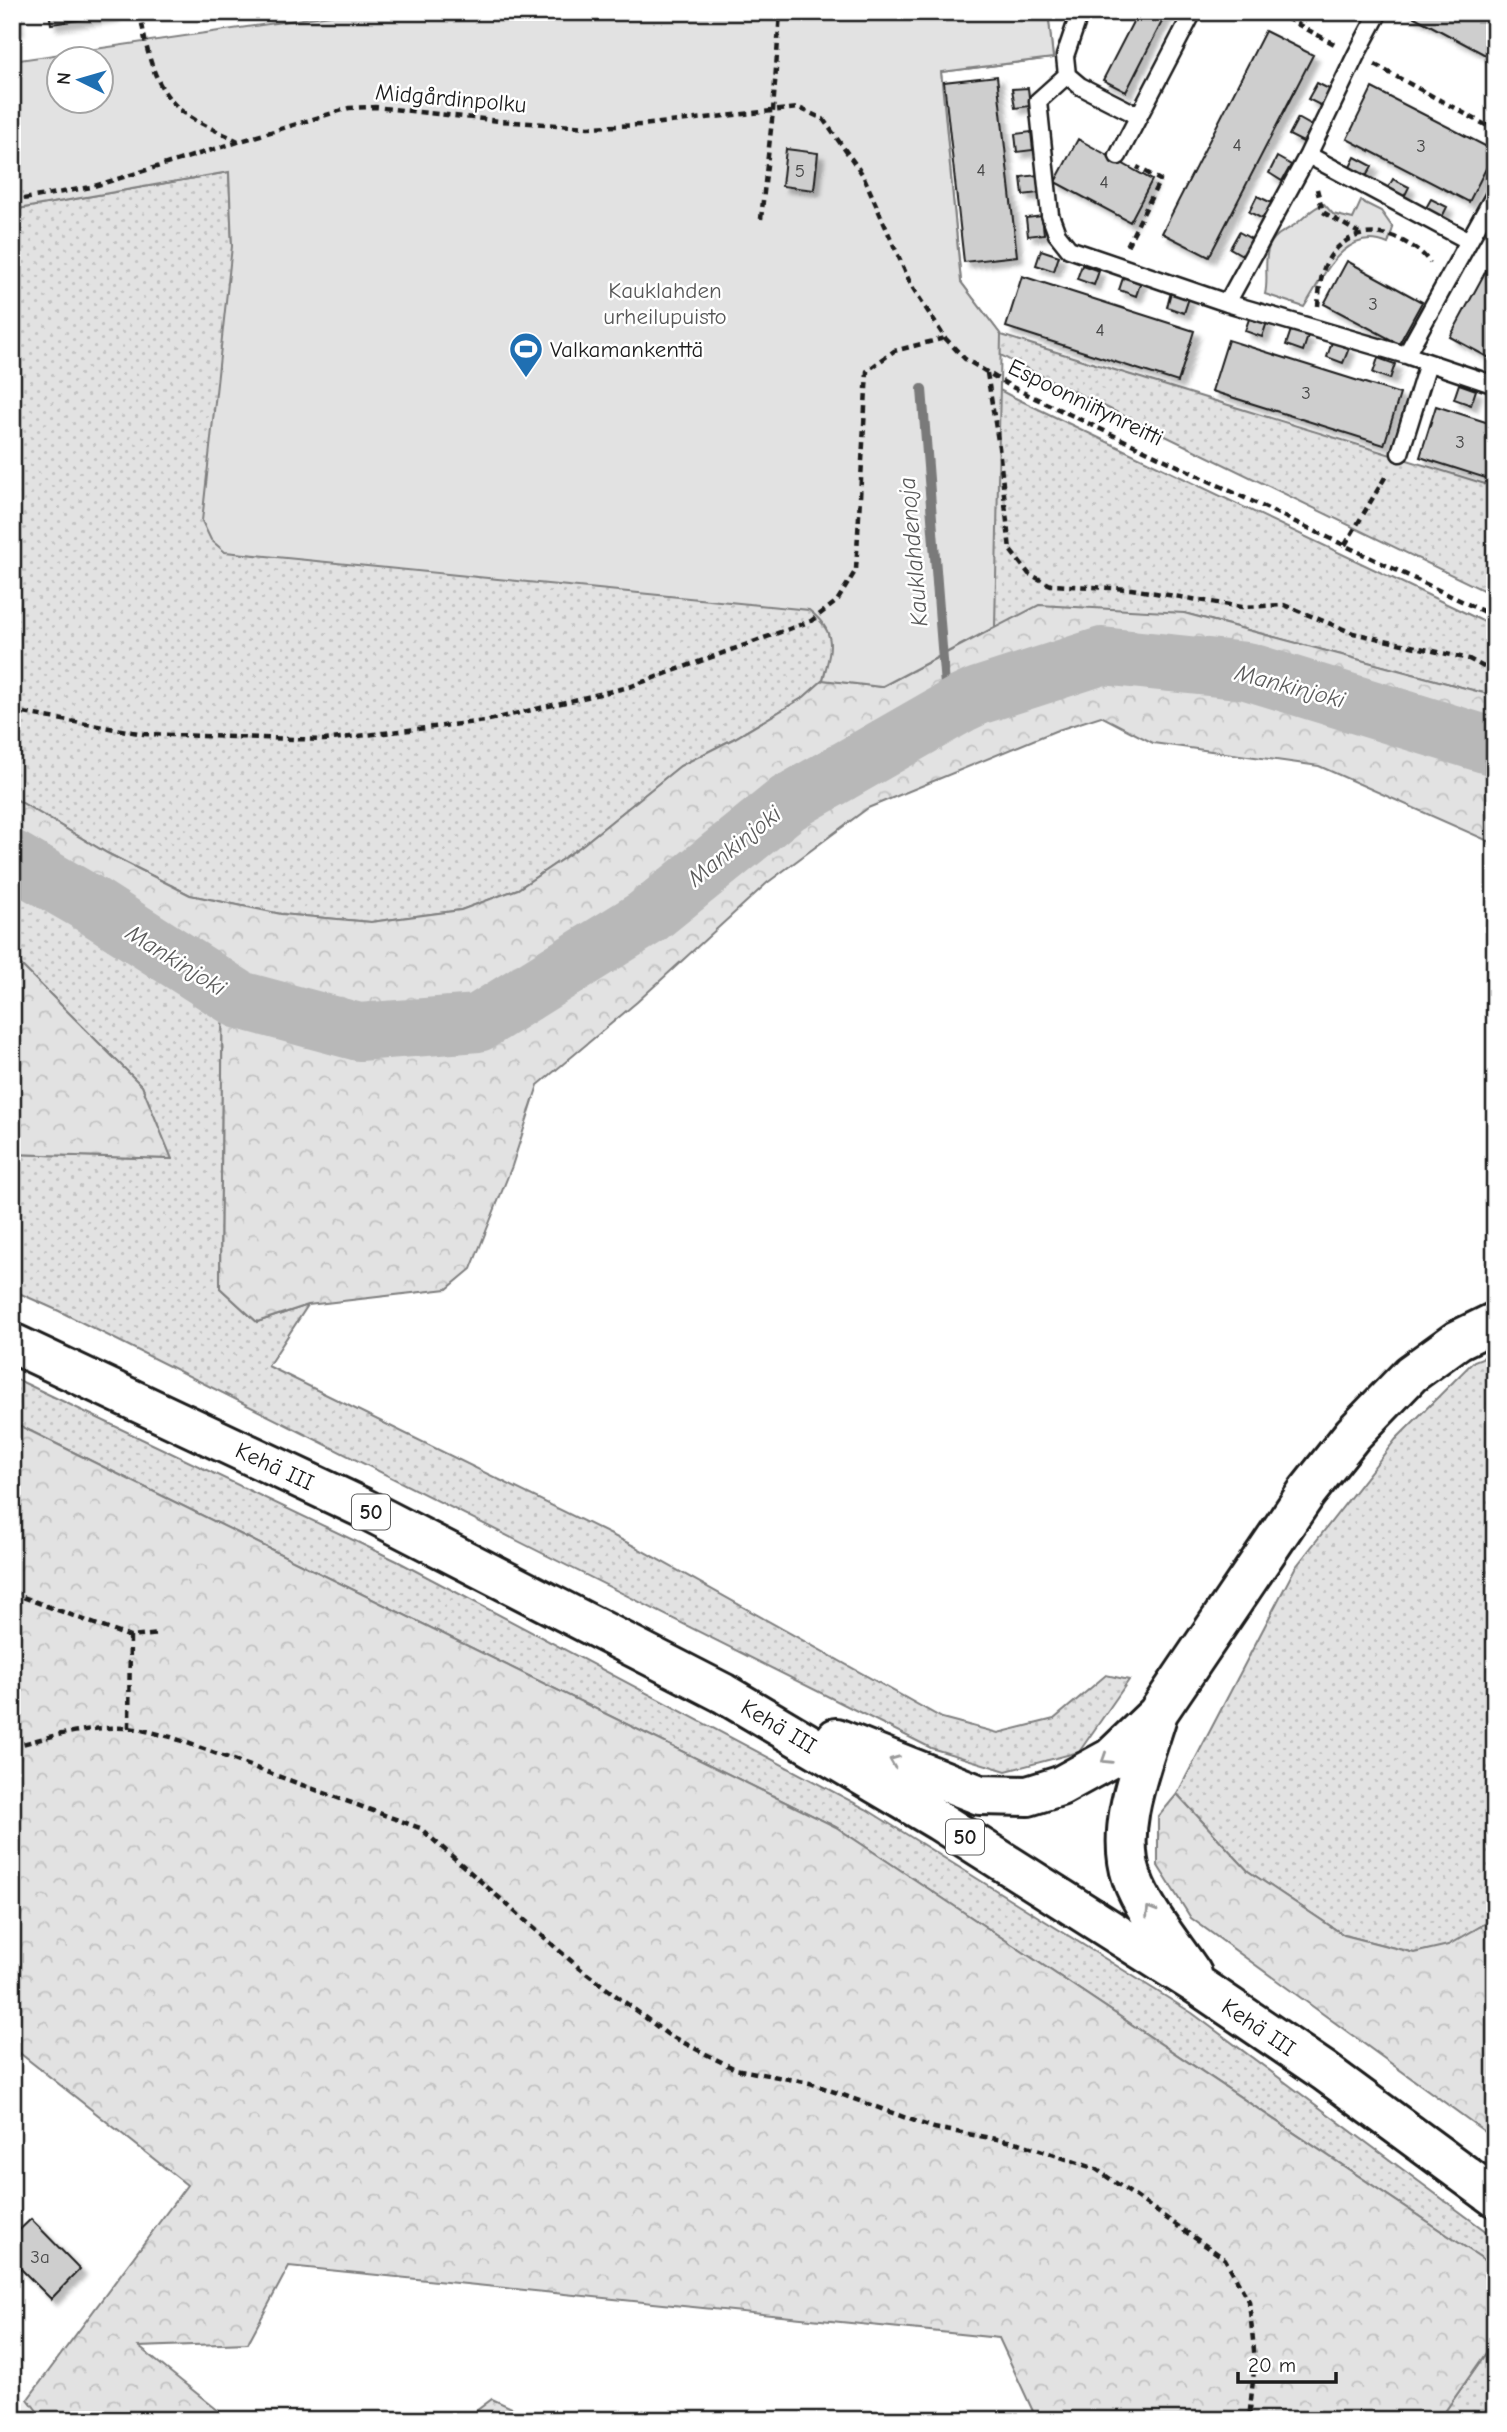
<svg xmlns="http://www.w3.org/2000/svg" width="1507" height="2432" viewBox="0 0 1507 2432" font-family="'Comic Neue',sans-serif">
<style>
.built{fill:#f0f0f0}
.grass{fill:url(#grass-dots);stroke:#7f7f7f;stroke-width:2}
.forest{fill:url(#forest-crowns);stroke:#7f7f7f;stroke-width:2}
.park{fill:#e2e2e2;stroke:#7f7f7f;stroke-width:2;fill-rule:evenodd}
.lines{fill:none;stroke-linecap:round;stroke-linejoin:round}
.stream{stroke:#7a7a7a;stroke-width:10}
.river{stroke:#b8b8b8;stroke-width:58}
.building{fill:#cecece;stroke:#1c1c1c;stroke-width:2;filter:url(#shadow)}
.service-casing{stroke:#1c1c1c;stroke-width:21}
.trunk-casing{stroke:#1c1c1c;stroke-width:44}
.path{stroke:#1c1c1c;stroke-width:4.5;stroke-dasharray:7 5;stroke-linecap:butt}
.service{stroke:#fff;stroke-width:16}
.trunk{stroke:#fff;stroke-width:38}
.oneway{stroke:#999}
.labels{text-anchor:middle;stroke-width:5;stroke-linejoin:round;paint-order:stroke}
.number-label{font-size:19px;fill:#484848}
.shield{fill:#fff;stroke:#606060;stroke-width:2}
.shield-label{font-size:21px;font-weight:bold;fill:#1c1c1c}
.street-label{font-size:23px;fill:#1c1c1c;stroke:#fff}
.park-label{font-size:23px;fill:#575757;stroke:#fff}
.poi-label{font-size:23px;fill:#1c1c1c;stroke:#fff;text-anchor:start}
.water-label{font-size:24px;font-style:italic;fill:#5a5a5a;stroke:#fff}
</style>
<defs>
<pattern id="grass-dots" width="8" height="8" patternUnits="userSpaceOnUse" patternTransform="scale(1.75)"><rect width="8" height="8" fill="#e2e2e2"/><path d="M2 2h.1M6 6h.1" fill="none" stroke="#c1c1c1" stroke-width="1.8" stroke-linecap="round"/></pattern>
<pattern id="forest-crowns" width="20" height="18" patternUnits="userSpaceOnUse" patternTransform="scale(1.75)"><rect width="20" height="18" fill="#e2e2e2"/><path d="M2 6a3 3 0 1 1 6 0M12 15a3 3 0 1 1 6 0" fill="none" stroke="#c1c1c1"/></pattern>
<filter id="shadow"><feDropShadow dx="6" dy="6" stdDeviation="2" flood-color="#0004"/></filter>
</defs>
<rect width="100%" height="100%" fill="#fff"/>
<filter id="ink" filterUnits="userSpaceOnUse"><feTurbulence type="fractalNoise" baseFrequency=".0143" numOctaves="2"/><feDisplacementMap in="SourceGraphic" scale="14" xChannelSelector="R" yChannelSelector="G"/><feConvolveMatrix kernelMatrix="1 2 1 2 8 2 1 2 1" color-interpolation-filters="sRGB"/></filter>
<g filter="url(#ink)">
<!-- built -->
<path class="built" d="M28,2399L44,2420H12V2414Z"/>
<!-- grass -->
<path class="grass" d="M797,12H1048L1053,58L941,72L961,282L1001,335L1495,487V596L1015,363L985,346Z
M229,172L232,246L964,371L1009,395L1495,627V696L1184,613L995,627L881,687L823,680L804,697L735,738L680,766L580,847L518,889L461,910L371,922L281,914L190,895L107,853L12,797V210Z
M22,852L223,970L220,1288L257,1322L308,1305L268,1366L632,1545L942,1718L998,1733L1054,1719L1106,1675L1129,1680L1079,1752L1006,1771L931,1748L59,1311L12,1290V1154L171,1159L142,1086L12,956V871Z
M1495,1353V1918L1448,1946L1414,1953L1344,1935L1248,1871L1177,1794L1295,1568L1396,1439L1474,1361Z
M12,1377L397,1561L866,1809L1192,2013L1495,2238V2267L836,1827L12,1422Z
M1495,2340V2395L1481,2420H1439Z"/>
<!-- forest -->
<path class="forest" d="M1039,605L1184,613L1495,696V844L1319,766L1153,743L1101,716L1055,731L868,808L767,883L637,1002L538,1085L512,1166L471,1269L447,1289L308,1305L257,1322L220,1288L223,970L22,853L12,871V797L107,853L190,895L281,914L371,922L461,910L518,889L580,847L680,766L735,738L804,697L823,680L881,687Z
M12,956L142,1086L172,1159L12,1154Z
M12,1422L836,1827L1495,2267V2340L1439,2420H1037L999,2338L289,2266L248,2343L139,2347L230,2420H44L28,2399L187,2185L12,2047Z
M1177,1794L1248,1871L1344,1935L1414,1953L1448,1945L1495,1918V2139L1191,1918L1158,1866V1817Z
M492,2399L538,2420H464Z"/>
<!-- park -->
<path class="park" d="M351,12H1048L1053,58L941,72L961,282L1001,335L995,627L881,687L823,680C831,648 838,633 809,610L225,552L211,540L202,521L232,246L229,172L12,210V61ZM60,60H102V102H60Z
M1361,201L1381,211L1393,228L1388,244C1345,225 1323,277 1304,307L1265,294C1270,275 1259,250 1278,235C1283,231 1291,228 1297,223C1307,216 1311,208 1324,204L1333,214L1353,219Z"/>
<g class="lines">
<!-- stream -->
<path class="stream" d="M922,389L947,712"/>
<!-- river -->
<path class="river" d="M12,859L90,904L240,1000L359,1032L478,1023L646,918L788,803L961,704L978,696L1102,656L1247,671L1495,747"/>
</g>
<!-- building -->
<path class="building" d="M12,12H15L17,29L12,30Z
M49,12H112L113,15L51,24Z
M1138,12H1167L1126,92L1103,80Z
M1405,12H1495V60Z
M1265,31L1313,55L1209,257L1162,233Z
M997,76L1017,256L964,262L944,82Z
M1317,83L1331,90L1322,106L1308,99Z
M1028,88L1030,106L1015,108L1012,89Z
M1372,88L1495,151L1469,202L1347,139Z
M1298,118L1312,126L1303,142L1289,135Z
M1031,132L1033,150L1017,152L1015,134Z
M1078,139L1152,180L1130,222L1055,182Z
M786,149L818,153L814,190L782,186Z
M1277,157L1291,165L1282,181L1269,173Z
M1355,157L1372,166L1364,180L1348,171Z
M1037,175L1039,193L1023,195L1021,177Z
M1393,179L1409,187L1402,201L1385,193Z
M1257,196L1272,203L1263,219L1249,212Z
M1431,199L1447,207L1440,221L1423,213Z
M1042,216L1044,234L1028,236L1026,218Z
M1239,232L1253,240L1244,256L1230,248Z
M1041,250L1059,256L1054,271L1036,265Z
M1495,254V361L1450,337Z
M1347,261L1422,302L1399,344L1324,304Z
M1082,265L1099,271L1094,285L1077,279Z
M1124,275L1141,281L1136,296L1119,290Z
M1022,276L1194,331L1178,382L1006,327Z
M1171,292L1189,298L1184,313L1167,307Z
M1250,316L1267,322L1262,337L1245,331Z
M1291,330L1308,336L1303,351L1286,345Z
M1228,340L1400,394L1384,445L1212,391Z
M1332,342L1349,348L1343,363L1327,357Z
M1378,358L1395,364L1390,379L1373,373Z
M1459,384L1476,390L1471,405L1454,399Z
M1436,406L1495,425V481L1420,457Z
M31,2219L80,2269L51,2299L12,2260V2237Z"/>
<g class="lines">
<!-- service casing -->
<g class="service-casing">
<path id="service" d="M1080,12L1065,56L1067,75L1080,86L1139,116
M1067,75L1038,101L1050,215L1057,234L1069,249L1227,303L1406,355L1495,385
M1308,155L1469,241
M1118,156L1193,12
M1227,303L1308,155L1356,55L1379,12
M1406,355L1495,194
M1400,453L1428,363"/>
</g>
<!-- trunk casing -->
<g class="trunk-casing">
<path id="trunk" d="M12,1343L363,1508L723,1693L939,1821L1202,1988L1324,2071L1495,2197
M1157,1716C1142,1766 1115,1826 1132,1878C1142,1908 1174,1947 1192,1974
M836,1738L980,1795L1028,1796L1060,1786L1111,1758L1157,1714L1307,1492L1353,1434L1411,1374L1458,1340L1495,1322"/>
</g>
<!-- path -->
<path class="path" d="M140,12C146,48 153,89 183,112C199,124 220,132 238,141
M1275,12L1336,45
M1375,65L1495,130
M1317,189L1323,212L1359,233
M12,201L91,187L349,108L375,107L500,121L588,127L641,125L799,108L823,119L863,175L911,285L945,338L965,359L1012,387L1495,617
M761,219L773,111L780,12
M1127,246L1160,180L1137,167
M1318,306C1319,294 1320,280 1324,268C1337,236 1370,225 1401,240C1413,247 1422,251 1430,263
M987,373L999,447L1010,550L1029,574L1051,585L1131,589L1242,607L1284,605L1353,633L1469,659L1495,673
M1345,545L1387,474
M12,711L144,734L324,740L485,721L629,687L811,621L837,601L856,570L867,371L894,351L945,338
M12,1593L130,1637L159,1634
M129,1728L130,1637
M12,1747C50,1736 88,1726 127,1728C142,1729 157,1734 171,1737L420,1828L578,1967L667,2034L735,2069L810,2083L934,2128L1019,2143L1096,2169L1225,2259L1249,2301L1255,2360L1249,2420
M1493,2420L1495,2417"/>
<!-- service -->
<use href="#service" class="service"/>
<!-- trunk -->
<use href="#trunk" class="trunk"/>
</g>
<!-- one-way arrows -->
<defs><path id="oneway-chevron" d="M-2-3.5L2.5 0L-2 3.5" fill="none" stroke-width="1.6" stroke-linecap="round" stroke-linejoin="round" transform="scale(1.75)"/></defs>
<g class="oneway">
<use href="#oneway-chevron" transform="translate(1106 1759) rotate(147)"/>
<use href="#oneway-chevron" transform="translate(894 1761) rotate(-158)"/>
<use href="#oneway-chevron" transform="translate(1150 1911) rotate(-122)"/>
</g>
</g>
<!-- icons -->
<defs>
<g id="stadium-pin" transform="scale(1.75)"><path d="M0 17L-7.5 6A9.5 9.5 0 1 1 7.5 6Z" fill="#1f6fb2" stroke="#fff"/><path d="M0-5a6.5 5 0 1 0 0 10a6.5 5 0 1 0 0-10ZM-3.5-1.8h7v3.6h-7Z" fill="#fff"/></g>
</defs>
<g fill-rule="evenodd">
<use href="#stadium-pin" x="526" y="349"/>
</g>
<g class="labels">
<!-- number labels -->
<g class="number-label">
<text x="1237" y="151">4</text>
<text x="1421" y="152">3</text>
<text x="981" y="176">4</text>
<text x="800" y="177">5</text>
<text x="1104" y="188">4</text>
<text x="1373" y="310">3</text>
<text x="1100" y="336">4</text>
<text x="1306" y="399">3</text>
<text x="1460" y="448">3</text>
<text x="40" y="2263">3a</text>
</g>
<!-- shield labels -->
<g class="shield">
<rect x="352" y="1494.5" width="38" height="35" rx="5"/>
<rect x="946" y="1819.5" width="38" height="35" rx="5"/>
</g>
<g class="shield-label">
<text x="371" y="1519">50</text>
<text x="965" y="1844">50</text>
</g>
<!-- street labels -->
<g class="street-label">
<text transform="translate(451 98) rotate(5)" y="8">Midgårdinpolku</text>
<text transform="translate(1086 402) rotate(26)" y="8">Espoonniitynreitti</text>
<text transform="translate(275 1466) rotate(25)" y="8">Kehä III</text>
<text transform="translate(779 1726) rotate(31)" y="8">Kehä III</text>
<text transform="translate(1259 2027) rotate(34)" y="8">Kehä III</text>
</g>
<!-- park labels -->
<g class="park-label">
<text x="665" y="298">Kauklahden<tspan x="665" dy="26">urheilupuisto</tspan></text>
</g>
<!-- poi labels -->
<g class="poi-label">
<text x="550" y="357">Valkamankenttä</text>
</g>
<!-- water labels -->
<g class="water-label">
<text transform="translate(913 552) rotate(-95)" y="8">Kauklahdenoja</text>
<text transform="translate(1290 686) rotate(15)" y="8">Mankinjoki</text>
<text transform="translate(734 846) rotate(-39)" y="8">Mankinjoki</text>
<text transform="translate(176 960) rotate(32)" y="8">Mankinjoki</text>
</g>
</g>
<!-- margin -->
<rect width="1507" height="2432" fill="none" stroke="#fff" stroke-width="42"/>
<rect x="21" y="21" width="1465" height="2390" fill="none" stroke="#1c1c1c" stroke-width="2.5" filter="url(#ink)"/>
<!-- north arrow -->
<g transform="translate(80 80) rotate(275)"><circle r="33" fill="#ffffff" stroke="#a4a4a4" stroke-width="2"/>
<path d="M0-5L12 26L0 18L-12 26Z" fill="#1f6fb2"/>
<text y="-10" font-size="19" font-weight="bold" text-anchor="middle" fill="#1c1c1c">N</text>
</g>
<!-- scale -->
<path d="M1238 2372v10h98v-10" fill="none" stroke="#1c1c1c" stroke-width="3.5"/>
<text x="1248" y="2372" font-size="21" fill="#1c1c1c" stroke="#ffffff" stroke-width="5" paint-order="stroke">20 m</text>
</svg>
